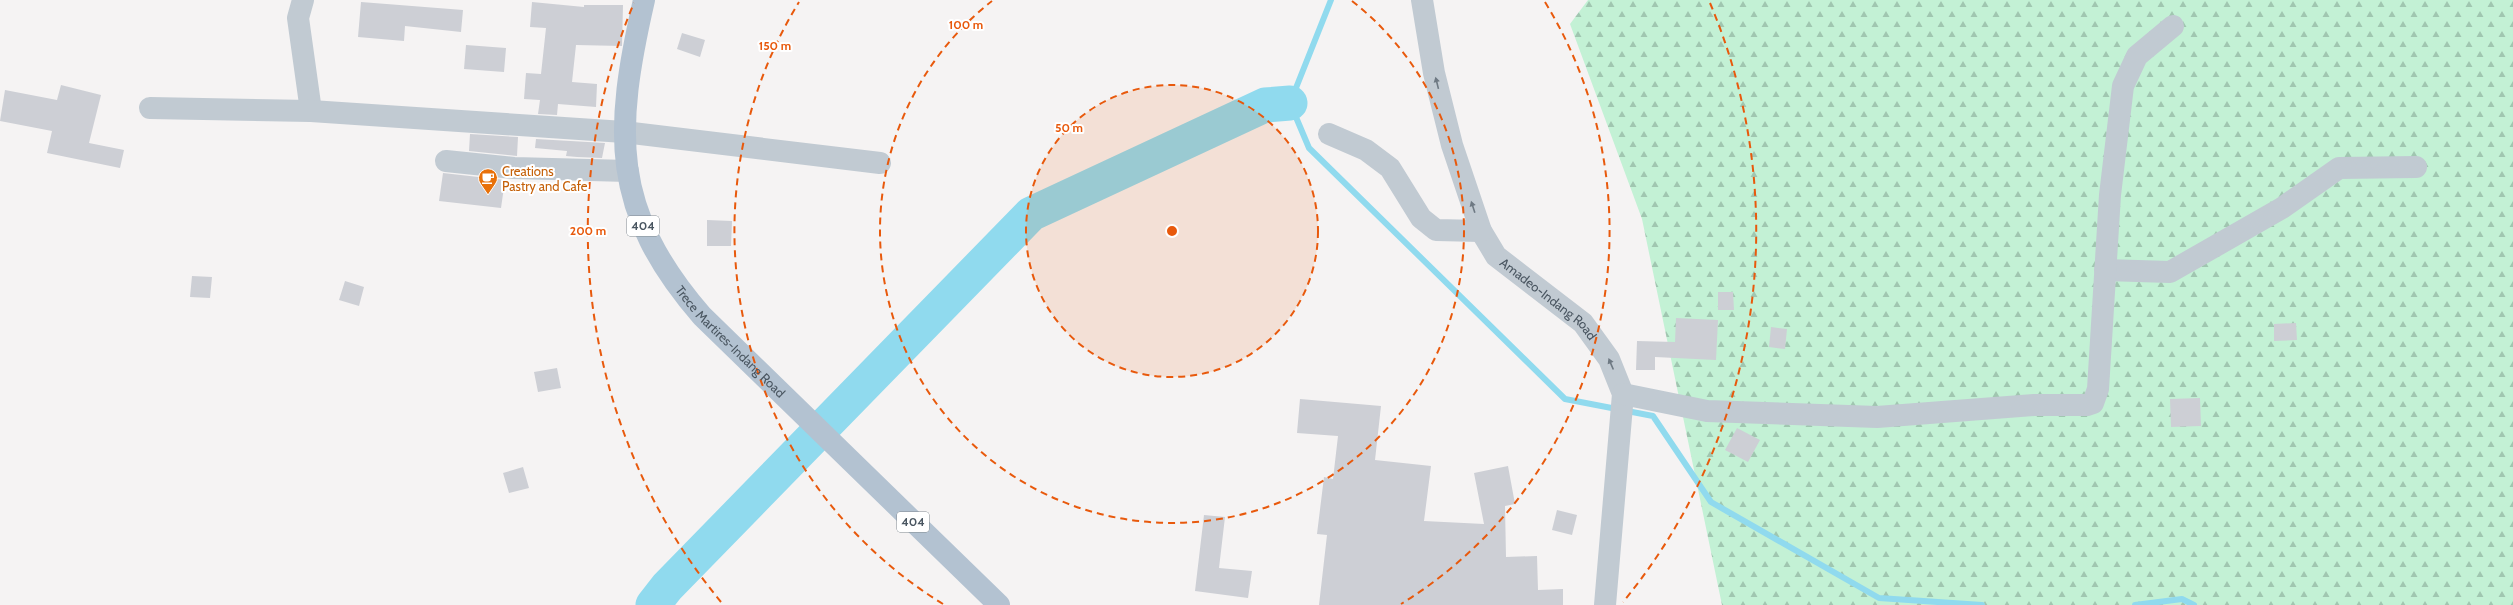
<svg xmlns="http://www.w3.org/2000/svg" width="2513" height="605" viewBox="0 0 2513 605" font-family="Cabin,sans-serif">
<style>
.forest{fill:url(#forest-firs)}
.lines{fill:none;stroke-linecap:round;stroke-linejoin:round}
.stream{stroke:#90daee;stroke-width:6}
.river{stroke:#90daee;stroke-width:35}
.building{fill:#cdcfd5}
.minor{stroke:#c1cad2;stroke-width:22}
.major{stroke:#b3c2d1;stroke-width:22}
.oneway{fill:#6e7983}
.ring{fill:none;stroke:#e8590c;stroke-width:2;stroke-dasharray:7 5}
.labels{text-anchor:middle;stroke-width:4;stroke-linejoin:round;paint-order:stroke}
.shield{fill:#fff;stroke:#808990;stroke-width:1}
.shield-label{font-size:12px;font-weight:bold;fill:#4a5661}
.food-label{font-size:13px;fill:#c56008;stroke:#fff;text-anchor:start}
.street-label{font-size:13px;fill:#4a5661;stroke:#fff}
.centre{fill:#e8590c;stroke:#fff;stroke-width:2}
.ring-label{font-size:12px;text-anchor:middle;font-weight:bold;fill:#e8590c;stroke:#fff;stroke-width:4;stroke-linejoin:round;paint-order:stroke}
</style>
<defs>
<pattern id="forest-firs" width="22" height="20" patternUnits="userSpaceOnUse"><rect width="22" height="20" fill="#c3f1d5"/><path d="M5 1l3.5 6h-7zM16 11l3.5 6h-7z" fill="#a0c6b0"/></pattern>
</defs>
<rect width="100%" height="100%" fill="#f5f3f3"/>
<!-- forest -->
<path class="forest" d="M1588,0H2513V605H1722L1642,219L1570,24Z"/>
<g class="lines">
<!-- stream -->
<path class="stream" d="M1331,0L1290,103L1309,148L1565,399L1653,416L1711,502L1879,598L1982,605
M2135,605L2182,599L2194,605"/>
<!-- river -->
<path class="river" d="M653,605L667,587L1031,214L1265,105L1290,103"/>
</g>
<!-- building -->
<path class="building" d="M361,2L463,10L461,32L405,26L404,41L358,37Z
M532,2L584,7V5H623L622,46L576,45L572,82L597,84L596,107L558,104L557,115L538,114L540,100L524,99L526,73L541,74L546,28L530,27Z
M682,33L705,40L700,57L677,49Z
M466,45L506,48L504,72L464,69Z
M61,85L101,95L89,143L124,150L120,168L47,153L52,131L0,121L5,90L57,100Z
M470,134L518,137L517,156L469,151Z
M536,139L605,143L602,158L577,157L566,156L567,151L535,148Z
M443,173L505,180L501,208L439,201Z
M707,220L732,221L731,246H707Z
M192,276L212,277L210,298L190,297Z
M345,281L364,287L359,306L339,300Z
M1718,292H1733L1734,310H1718Z
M1676,318L1718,320L1716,360L1655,357V370H1636L1637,341L1675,342Z
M2296,323L2297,340L2274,341V324Z
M1771,327L1787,329L1785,349L1769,347Z
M557,368L561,388L538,392L534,372Z
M2200,398L2201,426L2171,427L2170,399Z
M1300,399L1381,406L1375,460L1431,466L1424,521L1484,524L1474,473L1508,466L1515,504L1505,506L1506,557L1537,556L1538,590L1563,589V605H1319L1327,535L1317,534L1324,477L1333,479L1338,436L1297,433Z
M1737,428L1760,440L1748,462L1725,450Z
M523,467L529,488L509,493L503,473Z
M1557,510L1577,515L1572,535L1552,530Z
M1204,515L1225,517L1219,568L1252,571L1248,598L1195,591Z"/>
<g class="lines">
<!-- minor -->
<g class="minor">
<path d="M303,0L298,18L311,111"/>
<path id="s1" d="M1422,0L1434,73L1452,145L1481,231L1496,256L1583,323L1609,359L1623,394L1605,605"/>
<path d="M150,108L311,111L624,132L880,163"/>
<path d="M1329,134L1366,150L1390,168L1421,218L1436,230L1481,231"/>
<path d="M446,161L514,168L628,171"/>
<path d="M2105,270L2170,272L2282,208L2339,168L2416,167"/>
<path d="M1623,394L1707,411L1877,417L2034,405H2087L2093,403L2098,389L2110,195L2123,86L2137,56L2173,26"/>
</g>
<!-- major -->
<path class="major" id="s2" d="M644,0C614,131 610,210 702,316L999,605"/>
</g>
<!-- one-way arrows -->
<defs><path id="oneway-solid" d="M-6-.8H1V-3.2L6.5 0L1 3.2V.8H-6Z"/></defs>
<g class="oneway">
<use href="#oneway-solid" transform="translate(1437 83) rotate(-104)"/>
<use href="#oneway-solid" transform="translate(1473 207) rotate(-108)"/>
<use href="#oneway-solid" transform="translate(1611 364) rotate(-113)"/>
</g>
<!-- distance rings -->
<circle cx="1172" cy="231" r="146" fill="#e8590c" fill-opacity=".12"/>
<g class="ring">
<circle cx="1172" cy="231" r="146"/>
<path d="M1352 1A292 292 0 1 1 992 1"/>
<path d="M943 604A438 438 0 0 1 799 2M1545 2A438 438 0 0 1 1401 604"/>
<path d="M721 602A584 584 0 0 1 634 3M1710 3A584 584 0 0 1 1623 602"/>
</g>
<!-- icons -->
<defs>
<g id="cafe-pin" transform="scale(1)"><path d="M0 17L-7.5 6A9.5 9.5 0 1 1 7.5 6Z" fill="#e8710a" stroke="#fff"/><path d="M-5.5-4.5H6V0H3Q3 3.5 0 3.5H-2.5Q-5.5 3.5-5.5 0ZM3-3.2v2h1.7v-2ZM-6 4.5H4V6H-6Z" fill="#fff"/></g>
</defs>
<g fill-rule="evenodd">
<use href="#cafe-pin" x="488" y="178"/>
</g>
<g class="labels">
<!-- shield labels -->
<g class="shield">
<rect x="627" y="216" width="32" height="20" rx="3"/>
<rect x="897" y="512" width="32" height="20" rx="3"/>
</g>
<g class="shield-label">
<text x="643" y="230">404</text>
<text x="913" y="526">404</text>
</g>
<!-- food labels -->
<g class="food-label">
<text x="502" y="176">Creations<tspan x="502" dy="15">Pastry and Cafe</tspan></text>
</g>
<!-- street labels -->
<g class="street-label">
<text dy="5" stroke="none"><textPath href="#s1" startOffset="336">Amadeo-Indang Road</textPath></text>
<text dy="5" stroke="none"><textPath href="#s2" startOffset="376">Trece Martires-Indang Road</textPath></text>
</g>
</g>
<circle cx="1172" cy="231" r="6" class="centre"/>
<g class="ring-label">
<text x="966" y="29">100 m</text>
<text x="775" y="50">150 m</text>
<text x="1069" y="132">50 m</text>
<text x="588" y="235">200 m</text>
</g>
</svg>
